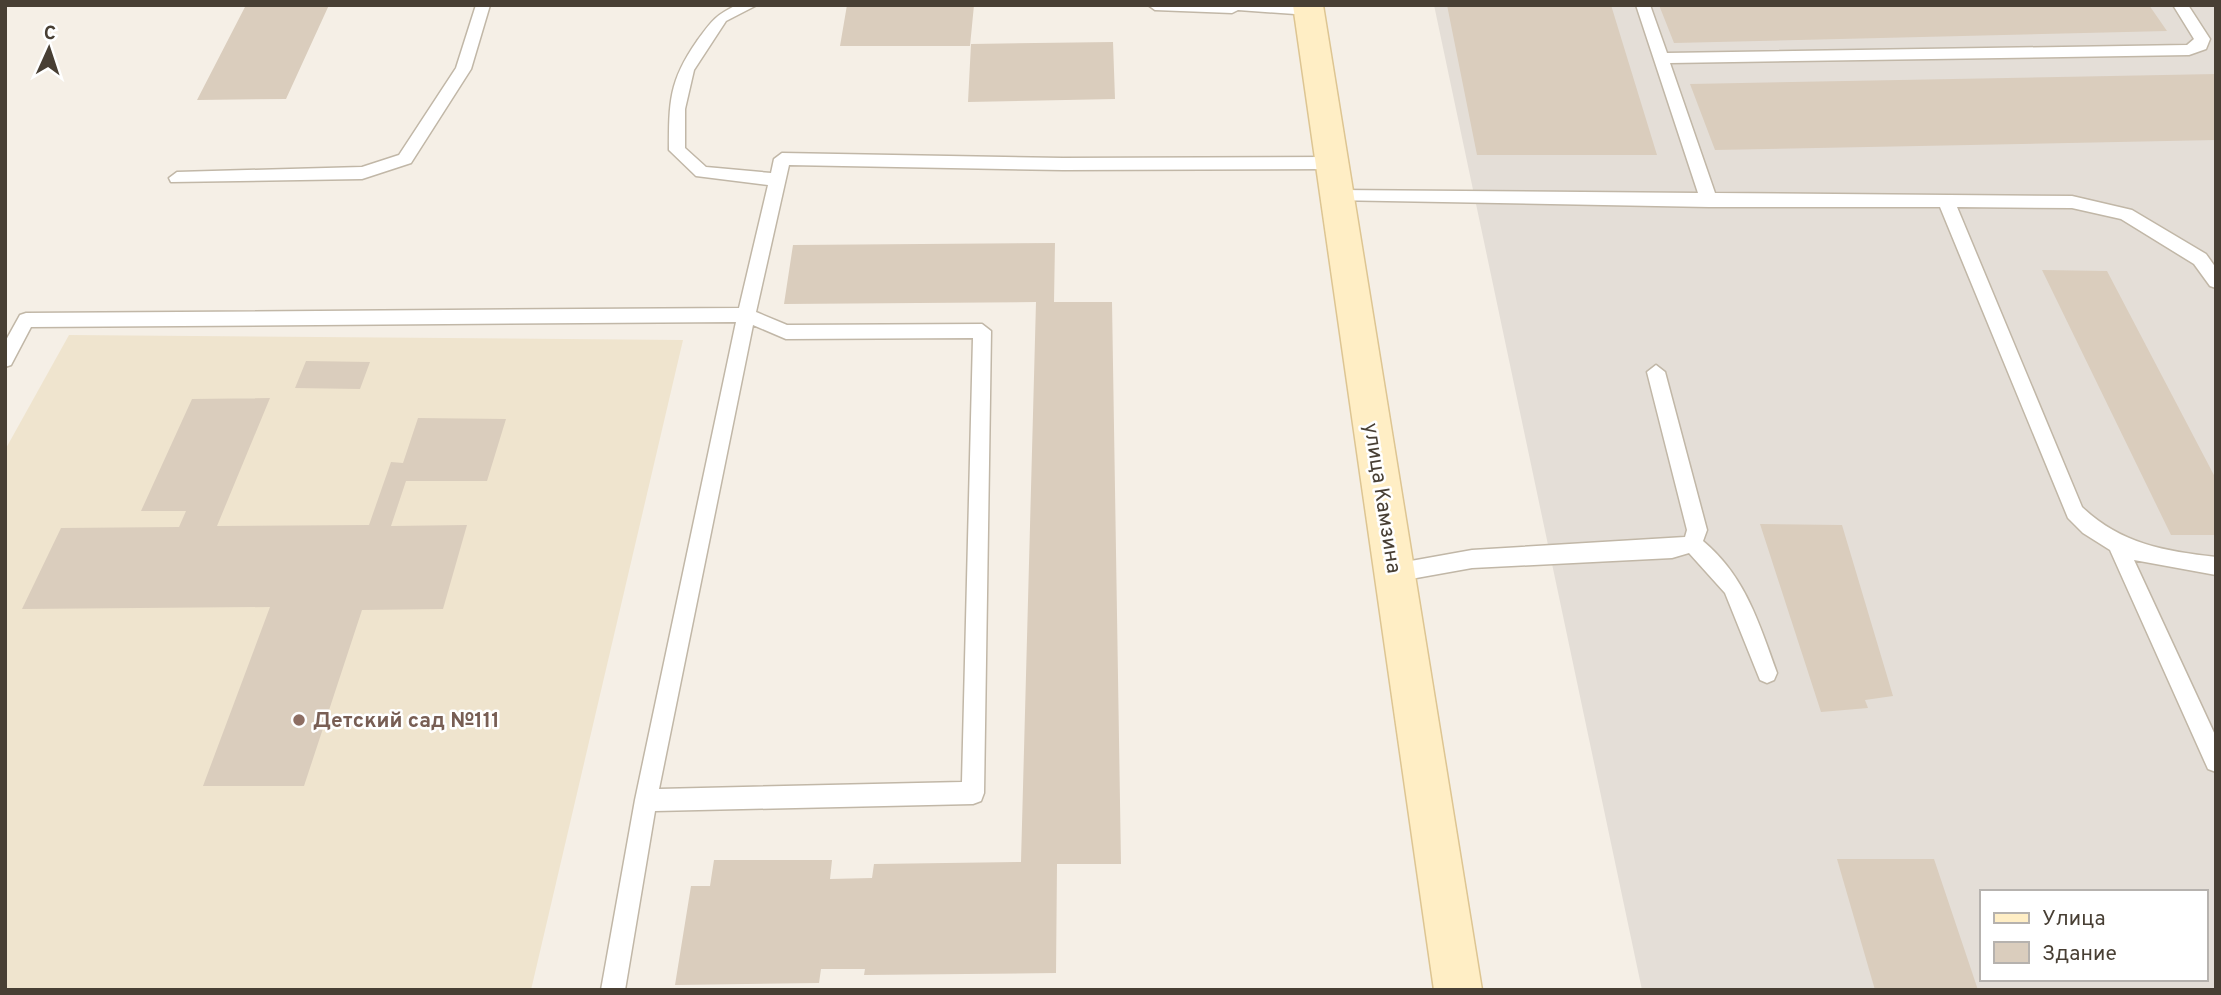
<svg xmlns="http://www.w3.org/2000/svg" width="2221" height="995" viewBox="0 0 2221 995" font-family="Overpass,sans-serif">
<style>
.industrial{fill:#e4ded7;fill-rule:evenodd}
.education{fill:#efe4ce}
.building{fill:#dacdbd}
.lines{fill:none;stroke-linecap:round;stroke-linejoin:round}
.service-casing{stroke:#c1b7a7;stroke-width:3}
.secondary-casing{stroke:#ddc592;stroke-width:3}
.service{fill:#fff;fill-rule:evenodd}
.secondary{fill:#ffeec5;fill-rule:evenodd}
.education-dot{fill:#8d6e63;stroke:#fff;stroke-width:2.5}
.labels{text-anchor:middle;stroke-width:5;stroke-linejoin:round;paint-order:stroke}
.street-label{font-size:21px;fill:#483f34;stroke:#fff}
.education-label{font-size:21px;font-weight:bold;fill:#785e54;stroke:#fff;text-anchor:start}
</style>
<rect width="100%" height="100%" fill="#f5efe6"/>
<!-- industrial -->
<path class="industrial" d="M1434,5H2216V990H1642ZM1981,892H2205V979H1981Z"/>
<!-- education -->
<path class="education" d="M69,335L683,340L531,990H5V450Z"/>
<!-- building -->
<path class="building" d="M246,5H329L286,99L197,100Z
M847,5H974L970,46H840Z
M1447,5H1611L1657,155H1477Z
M1659,5H2149L2167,31L1674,43Z
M1113,42L1115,99L968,102L971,44Z
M2216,74V140L1715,150L1690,84Z
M1055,243L1054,302H1112L1121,864H1057L1056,973L864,975L865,969H821L819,983L675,985L691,886H710L714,860H832L830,879L872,878L874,864L1021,862L1036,302L784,304L793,245Z
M2042,270L2107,271L2216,479V535H2171Z
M306,361L370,362L360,389L295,388Z
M270,398L217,526L369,525L391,462L403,463L418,418L506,419L487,481H406L391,526L467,525L443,609L362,610L304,786H203L270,607L22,609L61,528L179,527L186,511H141L192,399Z
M1760,524L1842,525L1893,696L1865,700L1868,708L1821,712Z
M1837,859H1934L1978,990H1875Z"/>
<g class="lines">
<!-- service casing -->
<g class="service-casing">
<path id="service" d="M476,5H490L471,69L411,163L362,179L171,182L169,178L177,172L362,167L399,155L456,68Z
M737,5H757L726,21L694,70L685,109V148L706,167L771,173L774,159L782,153L1063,158L1331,157L1339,163L1331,169L1063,170L789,165L756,312L787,325L982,324L991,331L984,793L981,801L973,804L655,811L625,990H601L635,800L736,322L31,327L11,365L5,367V342L20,315L26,313L739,308L768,185L696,176L669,150C669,102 669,81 697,41C711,22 715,15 737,5ZM753,325L786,339L973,338L962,782L659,789Z
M1148,5H1310L1316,10L1309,15L1238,10L1232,13L1155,10Z
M1636,5H1650L1667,53L2187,45L2194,39L2173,5H2188L2210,39L2206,49L2189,55L1670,63L1715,193L2072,196L2132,210L2206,254L2216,268V288L2210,286L2194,264L2121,219L2072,208L1957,207L2082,507C2121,544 2164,551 2216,557V575L2134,560L2216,737V772L2208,769L2110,550L2083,533L2068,518L1940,207H1709L1331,200L1329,196L1337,190L1698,193Z
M1656,365L1665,372L1707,530L1703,541C1745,576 1759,623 1777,673L1774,680L1767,683L1760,680L1725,593L1689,553L1672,558L1472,568L1394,582L1387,579L1384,573L1387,567L1394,564L1472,550L1685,537L1687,530L1647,372Z"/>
</g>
<!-- secondary casing -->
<g class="secondary-casing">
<path id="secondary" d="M1293,5H1323L1482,990H1434Z"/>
</g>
<!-- service -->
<use href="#service" class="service"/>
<!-- secondary -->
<use href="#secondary" class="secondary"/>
</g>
<!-- markers -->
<circle class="education-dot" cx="299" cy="720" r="7"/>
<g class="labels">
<!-- street labels -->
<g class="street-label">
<text transform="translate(1383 498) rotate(81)" y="7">улица Камзина</text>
</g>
<!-- education labels -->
<g class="education-label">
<text x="313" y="727">Детский сад №111</text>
</g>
</g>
<!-- border -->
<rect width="2221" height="995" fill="none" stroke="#483f34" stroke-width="14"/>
<!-- legend -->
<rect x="1980" y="890" width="228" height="91" fill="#ffffff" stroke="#b6b2ae" stroke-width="2"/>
<rect x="1994" y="913" width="35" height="10" fill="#ffeec5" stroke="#b6b2ae" stroke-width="2"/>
<text x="2042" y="925" font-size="21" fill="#483f34">Улица</text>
<rect x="1994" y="942" width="35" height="21" fill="#dacdbd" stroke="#b6b2ae" stroke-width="2"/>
<text x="2042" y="960" font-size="21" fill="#483f34">Здание</text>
<!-- north arrow -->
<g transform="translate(49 49) rotate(3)" stroke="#ffffff" stroke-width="5" paint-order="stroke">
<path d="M0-5L12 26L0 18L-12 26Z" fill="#483f34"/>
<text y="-10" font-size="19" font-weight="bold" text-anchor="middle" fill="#483f34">С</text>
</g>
</svg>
